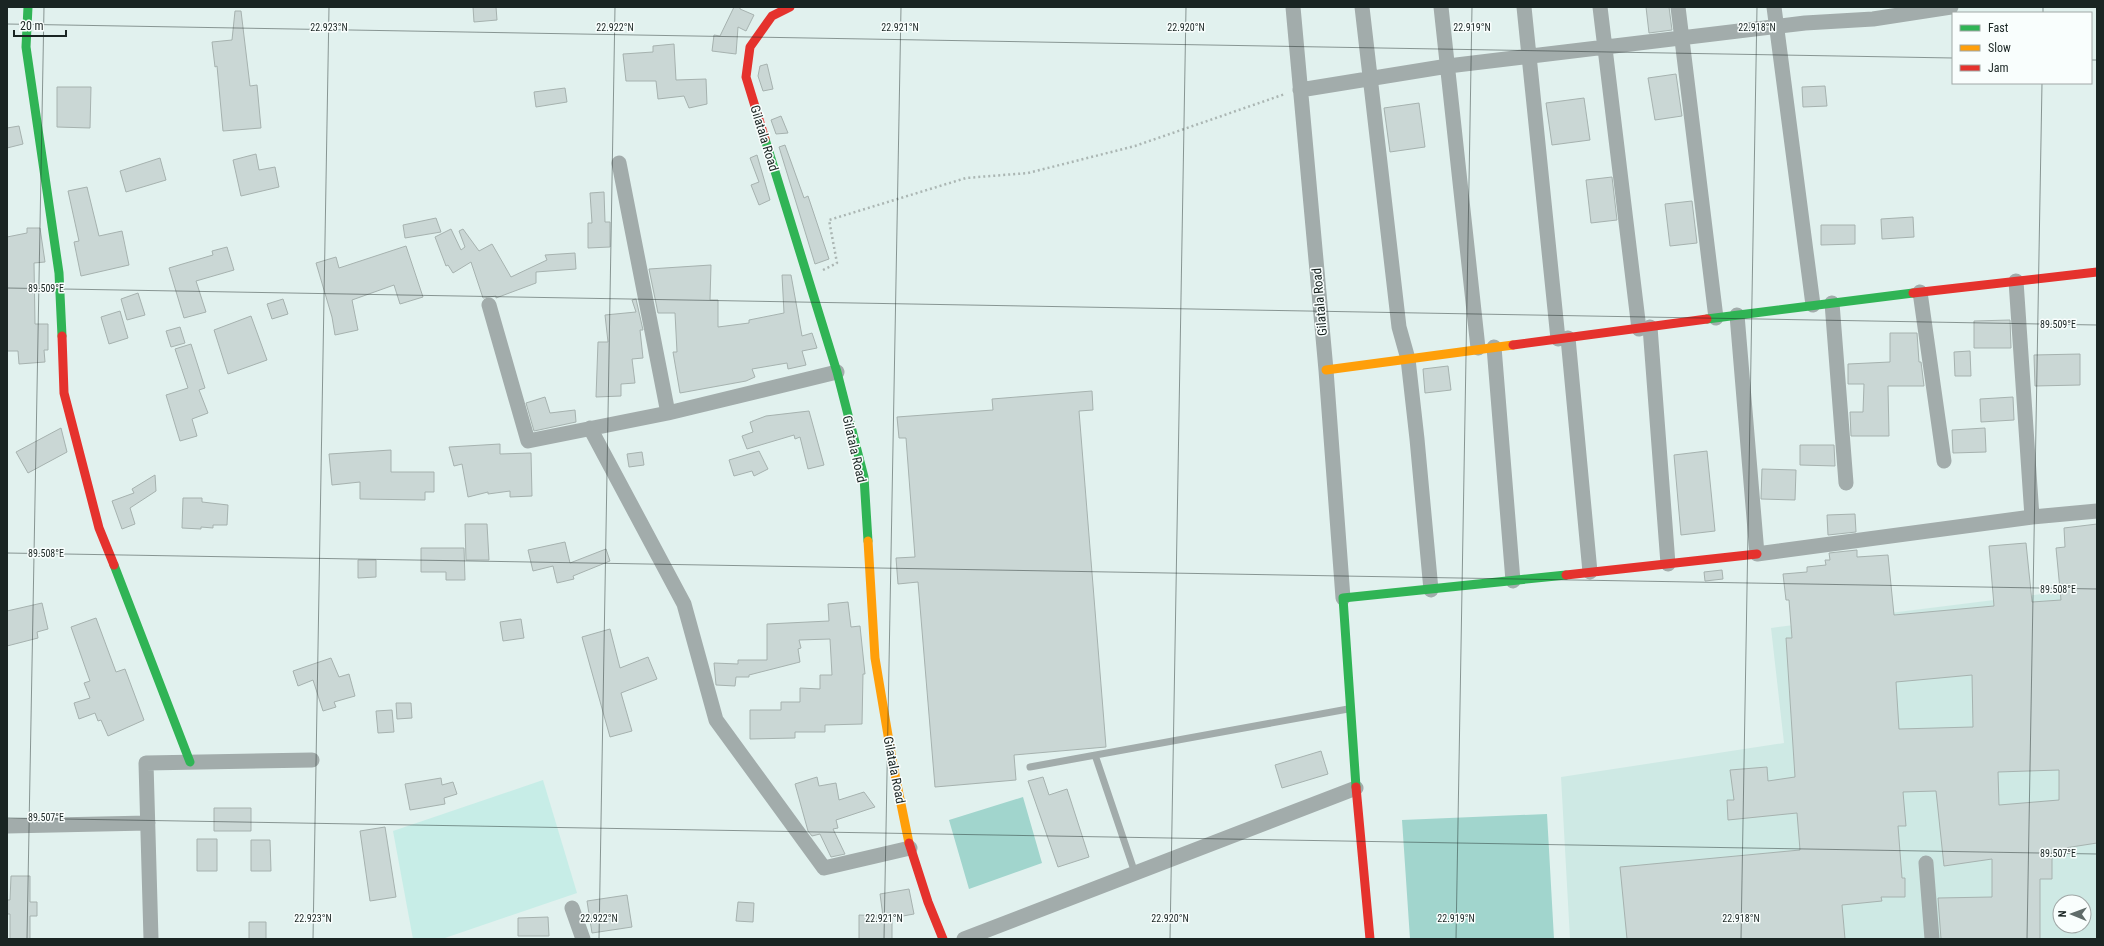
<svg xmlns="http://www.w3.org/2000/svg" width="2104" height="946" viewBox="0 0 2104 946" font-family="'Roboto Condensed',sans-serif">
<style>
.built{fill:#cee9e4;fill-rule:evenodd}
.green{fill:#c7ede7}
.water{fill:#a1d5cd}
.building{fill:#cad7d5;stroke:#a6b2af;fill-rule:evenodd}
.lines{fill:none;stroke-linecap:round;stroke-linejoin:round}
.path{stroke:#abb6b3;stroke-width:2.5;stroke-dasharray:2 3;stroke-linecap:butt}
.lane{stroke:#a2acab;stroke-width:7}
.street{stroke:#a2acab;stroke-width:15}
.fast{stroke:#30b455;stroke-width:9}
.slow{stroke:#ff9f0a;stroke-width:9}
.jam{stroke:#e5322d;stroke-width:9}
.ticks{fill:none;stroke:#1a2523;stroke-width:1;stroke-opacity:0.45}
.labels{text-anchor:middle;stroke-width:3;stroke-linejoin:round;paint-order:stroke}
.street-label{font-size:13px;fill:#1a2523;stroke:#f9fefd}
.ticks-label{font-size:10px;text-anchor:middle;fill:#1a2523;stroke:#f9fefd;stroke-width:3;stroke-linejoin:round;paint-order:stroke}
</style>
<rect width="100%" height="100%" fill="#e1f1ee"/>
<!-- built -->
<path class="built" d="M2097,587V939H1570L1561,777L1784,743L1771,628ZM2060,902H2084V926H2060Z"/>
<!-- green -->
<path class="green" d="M543,780L577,893L442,939H413L393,831Z"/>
<!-- water -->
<path class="water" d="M1023,797L1042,863L969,889L949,820Z
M1547,814L1554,939H1410L1402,820Z"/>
<!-- building -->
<path class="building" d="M473,7H496L497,20L474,22Z
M734,7H740V9L754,15L746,31L738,27L736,54L712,51L714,35L720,36Z
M1646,7H1669L1672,30L1649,33Z
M235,11H241L250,86L257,85L261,128L223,131L217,66L215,67L212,42L232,40Z
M674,44L676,80L706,79L707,104L689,108L684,96L658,99L656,81H626L623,54L653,52V46Z
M767,64L773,89L763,91L758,76L760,66Z
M1676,74L1682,116L1655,120L1648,78Z
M1825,86L1827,106L1803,107L1802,87Z
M57,87H91L90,128L57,127Z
M565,88L567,102L536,107L534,92Z
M1584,98L1590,140L1552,145L1546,103Z
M1419,103L1425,147L1390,152L1384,108Z
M781,116L788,133L776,134L771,120Z
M19,126L23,144L7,148V128Z
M785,145L804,198L808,196L829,259L815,264L779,147Z
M256,154L259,170L275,167L279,187L241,196L233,160Z
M757,155L770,200L759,205L751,185L759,182L750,158Z
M160,158L166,180L126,192L120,171Z
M1612,177L1617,220L1591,223L1586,180Z
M87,187L99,236L122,231L129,265L81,276L74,242L79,241L68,191Z
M604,192L605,222H610V247L588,248V223H592L590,193Z
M1692,201L1697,243L1670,246L1665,204Z
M1913,217L1914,237L1882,239L1881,219Z
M436,218L441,232L405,238L403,225Z
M1821,225H1855V244L1821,245Z
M27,228H40L45,262L34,263L35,324H48V350H44L45,362L19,364L18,351H7V237L27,233Z
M451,229L461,250L465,247L459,231L463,229L479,251L492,244L511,277L547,260L545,255L575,253L576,269L536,272V283L496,298V296L483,298L471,262L453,273L448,265L446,266L435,237Z
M406,246L423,297L400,304L394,285L352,300L358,330L335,335L332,317L316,263L336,257L339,268Z
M227,247L234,270L196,281L206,312L184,318L169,268L213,255L212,251Z
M711,265L710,300H718V327L749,323V320L784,313L782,275H791L802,336L812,333L817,348L802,351L806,365L788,369L787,363L752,369L755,377L746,381L680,393L673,352H677L675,313H658L649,269Z
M138,293L145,315L127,320L121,299Z
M283,299L288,314L272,319L267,304Z
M636,299L643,330H640L643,358L632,359L635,383L621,384V396L596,397L598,342H608L605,315L636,312L632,300Z
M120,311L128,338L109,344L101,317Z
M251,316L267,360L228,374L214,330Z
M2010,320L2011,348H1974V321Z
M180,327L185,343L171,347L166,331Z
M1890,333H1917L1919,362H1921L1924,386H1888L1889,436H1851L1850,412H1863L1864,384H1848V364L1890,362Z
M191,344L205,388L199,390L208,413L192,419L197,436L180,441L166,395L188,388L175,349Z
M1970,351L1971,376H1955L1954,352Z
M2080,354V385L2035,386L2034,355Z
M1448,366L1451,390L1425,393L1423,369Z
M1092,391L1093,410L1079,411L1106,747L1014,755L1016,780L935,787L918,582L898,584L896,558L915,557L906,438H899L897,417L993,410L992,399Z
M545,397L550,413L575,410L576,422L534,431L526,403Z
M2013,397L2014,420L1981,422L1980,399Z
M809,411L824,465L808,469L800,437L795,439L794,435L747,449L742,436L753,432L750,422L766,416Z
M61,428L67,452L28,473L16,452Z
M1985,428L1986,452L1953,453L1952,430Z
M500,444V454L531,453L532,496L510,497V491L488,494V492L468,497L462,464L454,466L449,447Z
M1800,445H1834L1835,466L1800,465Z
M391,450V472H434V492H425V500L360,499V482L332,485L329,454Z
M759,451L768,469L754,476L752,471L734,476L729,460Z
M1707,451L1715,531L1681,535L1674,455Z
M642,452L644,465L629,467L627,454Z
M1762,469L1796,470L1795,500L1761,499Z
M155,475L156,491L130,508L135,524L122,529L112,501L134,493L132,489Z
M183,498H202V502L228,505L227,525H213V528L201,527V529L182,528Z
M1855,514L1856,532L1828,535L1827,515Z
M465,524H487L489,560H466Z
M2097,524V843L2052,850V879H2040V939H1941L1938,898L1992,897V859L1944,866L1936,791L1903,792L1906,826H1898L1902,878H1905V897H1881L1882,901L1842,905L1845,939H1627L1620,867L1800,850L1797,813L1728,820L1727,800H1734L1730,770L1767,767L1768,781L1795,777L1786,638H1792L1789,600H1786L1783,574L1807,572V567L1826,565L1825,560H1830L1829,553L1857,550V557L1888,555L1894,615L1994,606L1989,546L2026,543L2032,602L2061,600L2056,548L2065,547L2064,528ZM1972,675L1973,727L1899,729L1896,682ZM2059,770V800L1999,805L1998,772Z
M565,542L570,563L606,549L610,561L573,576L574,579L557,583L553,566L533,571L528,550Z
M421,548H464L465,580H446V572H421Z
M358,560H376V577L358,578Z
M1722,570L1723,579L1705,581L1704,572Z
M848,602L851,627L860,626L865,674H863L862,724L825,725V732H795V738L750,739V710H781V702H800V688L820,689V675H832L830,639L799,640L801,648L798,649L800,662L749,675V677H736L735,686L716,685L714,663L738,664V660H767V624L829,621L828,604Z
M42,603L48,629L37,632L38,638L7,646V611Z
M96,618L116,672L125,669L144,720L108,736L101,720L98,721L95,713L79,719L74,703L90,698L84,683L90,681L71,627Z
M521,619L524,638L503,641L500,622Z
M610,629L620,668L648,657L657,679L621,693L632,731L610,737L582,637Z
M331,658L339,677L349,674L355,696L334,702L336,707L323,711L313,680L298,686L293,671Z
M396,703H411L412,718L397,719Z
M392,710L394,732L378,733L376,711Z
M1321,751L1328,774L1282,788L1275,765Z
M817,777L819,786L836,783L839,800L864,792L875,807L836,820L838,828L833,829L845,854L831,857L820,834L812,836L808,831L795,784Z
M1043,777L1049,795L1067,789L1089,857L1058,867L1028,781Z
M441,778L442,785L453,782L457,794L444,798L445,804L410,810L405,784Z
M214,808H251V831H214Z
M385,827L396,897L370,901L360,831Z
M197,839H217V871H197Z
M251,840H270L271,871H251Z
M11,876H30V902H37V916H30V939H10V914H7V900H10Z
M909,889L914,914L892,918V939H859V915L883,916L880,894Z
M627,895L632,927L592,933L587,901Z
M738,902L754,903L753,922L736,921Z
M548,917L549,936H518V918Z
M249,922H266V939H249Z"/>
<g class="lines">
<!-- path -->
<path class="path" d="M823,270L837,263L829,220L966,178L1028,173L1135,146L1285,94"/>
<!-- lane -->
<path class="lane" d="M1095,755L1135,873
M1030,767L1348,709"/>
<!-- street -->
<path class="street" d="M1293,7L1326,370L1343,598
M1362,7L1399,327L1408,359L1417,439L1431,590
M1441,7L1478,348
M1524,7L1558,339
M1600,7L1639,329
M1678,7L1716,318
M1774,7L1813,305
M1300,90L1448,66L1805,23L1873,19L1951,7
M619,163L668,413L837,372
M2016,281L2032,517
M1920,292L1944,461
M1832,303L1846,483
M489,305L528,441L668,413
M1737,315L1757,554L2032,517L2097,511
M1650,327L1668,564
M1568,338L1590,572
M1494,347L1513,581
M590,428L684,604L716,720L824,868L910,848
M7,826L148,823
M1926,863L1932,939
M572,908L583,939
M151,939L146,763L312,760
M964,939L1356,788"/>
<!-- fast -->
<path class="fast" d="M28,7L26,47L59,273L62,336
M765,139L837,372L864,477L868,541
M1707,319L1913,293
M114,565L190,762
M1356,787L1343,598L1566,575"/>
<!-- slow -->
<path class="slow" d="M1326,370L1513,345
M868,541L875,658L893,765L909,843"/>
<!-- jam -->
<path class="jam" d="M765,139L746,77L750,47L772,16L790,7
M1913,293L2097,272
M62,336L64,393L99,528L114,565
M1513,345L1707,319
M1566,575L1757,554
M1356,787L1370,939
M909,843L928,902L943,939"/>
</g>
<!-- ticks -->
<path class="ticks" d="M2043,13V7M7,24L1953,58M2091,60H2097M7,288L2097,325M7,553L2097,589M7,818L2097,854M27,939L44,7M313,939L329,7M599,939L615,7M884,939L901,7M1170,939L1186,7M1456,939L1472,7M1741,939L1757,7M2027,939L2042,83"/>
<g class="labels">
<!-- street labels -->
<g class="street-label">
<text transform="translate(765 138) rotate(73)" y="5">Gilatala Road</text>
<text transform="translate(1319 302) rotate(-95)" y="5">Gilatala Road</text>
<text transform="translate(855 449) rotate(77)" y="5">Gilatala Road</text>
<text transform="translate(895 770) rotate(79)" y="5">Gilatala Road</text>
</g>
</g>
<g class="ticks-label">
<text x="329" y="31">22.923°N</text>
<text x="615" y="31">22.922°N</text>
<text x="900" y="31">22.921°N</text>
<text x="1186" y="31">22.920°N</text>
<text x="1472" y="31">22.919°N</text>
<text x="1757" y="31">22.918°N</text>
<text x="46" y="292">89.509°E</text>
<text x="2058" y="328">89.509°E</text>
<text x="46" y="557">89.508°E</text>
<text x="2058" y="593">89.508°E</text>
<text x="46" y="821">89.507°E</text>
<text x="2058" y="857">89.507°E</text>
<text x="313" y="922">22.923°N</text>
<text x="599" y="922">22.922°N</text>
<text x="884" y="922">22.921°N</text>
<text x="1170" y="922">22.920°N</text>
<text x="1456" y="922">22.919°N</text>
<text x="1741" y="922">22.918°N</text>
</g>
<!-- border -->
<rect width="2104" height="946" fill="none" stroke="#1a2523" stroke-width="16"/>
<!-- legend -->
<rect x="1952" y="12" width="140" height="72" fill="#f9fefd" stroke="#a0a7a6"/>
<rect x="1960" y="25" width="20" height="6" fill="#30b455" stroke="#a0a7a6"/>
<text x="1988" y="32" font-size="12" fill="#1a2523">Fast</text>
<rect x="1960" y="45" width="20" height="6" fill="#ff9f0a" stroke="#a0a7a6"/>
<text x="1988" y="52" font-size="12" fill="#1a2523">Slow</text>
<rect x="1960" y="65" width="20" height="6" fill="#e5322d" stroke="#a0a7a6"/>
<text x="1988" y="72" font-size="12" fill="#1a2523">Jam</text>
<!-- north arrow -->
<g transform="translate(2072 914) rotate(271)"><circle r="19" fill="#f9fefd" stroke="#a0a7a6"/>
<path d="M0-3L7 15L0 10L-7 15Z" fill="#606c6a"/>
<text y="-6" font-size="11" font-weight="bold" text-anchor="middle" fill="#1a2523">N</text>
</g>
<!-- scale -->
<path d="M14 30v6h52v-6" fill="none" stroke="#1a2523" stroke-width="2"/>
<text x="20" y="30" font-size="12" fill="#1a2523" stroke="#f9fefd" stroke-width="3" paint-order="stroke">20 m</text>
</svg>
